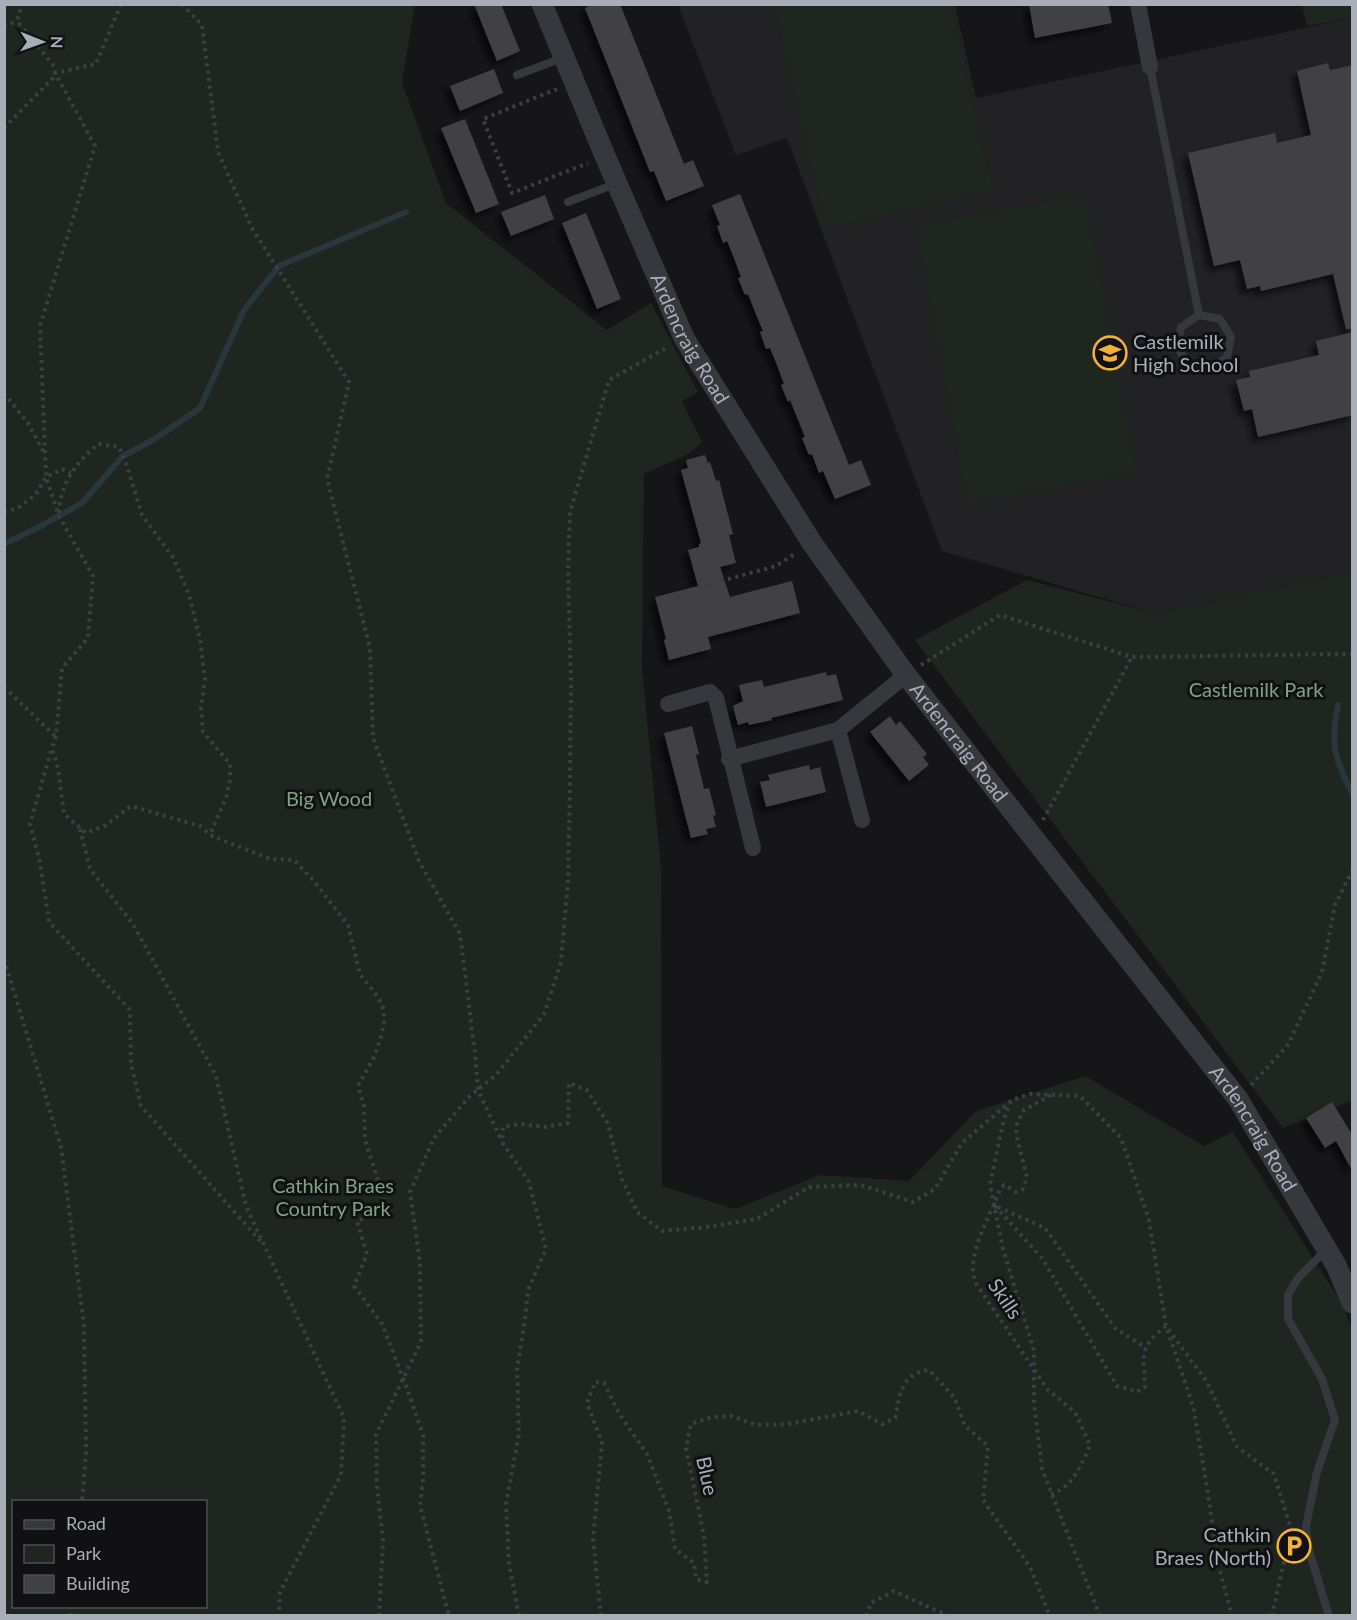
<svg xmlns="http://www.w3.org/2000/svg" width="1357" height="1620" viewBox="0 0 1357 1620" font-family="Lato,sans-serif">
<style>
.built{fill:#222225}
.green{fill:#1e261f;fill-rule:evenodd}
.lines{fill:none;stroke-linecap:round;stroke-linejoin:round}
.stream{stroke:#2c353c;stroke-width:6}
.building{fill:#404145;filter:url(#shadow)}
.path{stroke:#3d3f44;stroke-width:4;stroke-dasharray:3 4.5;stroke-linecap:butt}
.service{stroke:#37383d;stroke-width:8}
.minor{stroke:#37383d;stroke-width:16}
.tertiary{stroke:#37383d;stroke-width:21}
.labels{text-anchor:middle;stroke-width:6;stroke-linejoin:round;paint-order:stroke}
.street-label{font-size:20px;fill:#a8adb8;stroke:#111113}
.poi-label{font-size:20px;fill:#a8adb8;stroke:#111113;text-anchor:start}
.park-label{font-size:20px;fill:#7fa381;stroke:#111113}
</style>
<defs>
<filter id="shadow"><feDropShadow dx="-5.5" dy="5.5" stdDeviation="3" flood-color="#0009"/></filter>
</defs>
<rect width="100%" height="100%" fill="#161618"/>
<!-- built -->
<path class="built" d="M678,5H955L976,98L1352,18V571L1154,613L942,551L787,138L736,155Z"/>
<!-- green -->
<path class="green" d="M5,5H415L402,83L446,203L607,330L651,303L698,392L682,401L702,442L688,454L644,474L642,666L661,869L662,1186L735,1209L820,1175L909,1181L976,1111L1085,1076L1204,1146L1233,1132L1344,1307L1352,1330V1615L5,1616ZM14,1502H206V1606H14Z
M774,5H951L993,191L824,229Z
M1302,5H1352V18L1307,26Z
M1086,194L1137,473L967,504L915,225Z
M1352,571V1101L1283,1128L915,640L1027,580L1154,613Z"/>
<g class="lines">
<!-- stream -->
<path class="stream" d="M4,544L41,526L82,503L123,456L153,440L200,408L244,310L279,266L406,212
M1338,705C1330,745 1334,757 1352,793"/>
</g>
<!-- building -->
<path class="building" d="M474,4H501L520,51L497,61Z
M594,4H620L684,164L693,160L704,186L666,201L654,171L650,172L585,8Z
M1029,4H1108L1112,23L1035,38Z
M1328,63L1330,70L1353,65V329H1346L1333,274L1261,291L1260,286L1247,289L1240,260L1214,266L1188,153L1275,133L1277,143L1311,135L1297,71Z
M494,69L503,93L460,111L450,86Z
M465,119L499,204L476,213L441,128Z
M740,194L849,465L861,460L871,485L835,499L823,471L819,473L812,454L809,455L802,438L805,437L790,400L788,402L781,385L784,384L777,365L770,348L766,349L760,332L763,331L755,312L748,294L745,295L738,278L741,277L734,258L727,241L723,243L717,226L720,225L712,205Z
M545,195L554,219L511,236L501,212Z
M586,213L621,299L597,309L562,223Z
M1353,332V415L1258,437L1252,409L1244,411L1236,380L1250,377L1249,371L1319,355L1316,341Z
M705,455L708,463L710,462L716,481L719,480L733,534L729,535L736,563L720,567L730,597L792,581L800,613L708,637L711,649L669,660L664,640L666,639L655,597L698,586L688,550L699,547V544L701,543L681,470L688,468L686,460Z
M826,672L827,676L836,674L843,700L771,718L772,720L749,725L748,722L738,725L733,706L743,701L739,685L762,680L764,687Z
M890,716L896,725L900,721L927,754L923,757L929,765L909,781L870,732Z
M692,726L699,754L696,755L704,789L709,788L716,815L713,816L716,827L706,829L708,834L691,838L664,733Z
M809,765L810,770L820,767L826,792L766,807L760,782L770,780L768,775Z
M1332,1102L1353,1136V1172L1336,1141L1325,1148L1306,1118Z"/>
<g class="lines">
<!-- path -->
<path class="path" d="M121,4L96,64L55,73L95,146L40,326L46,477L59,516L93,576L88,638L62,668L56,737L52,748L58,768L64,814L86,833L106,825L131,806L200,826L210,835L270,859L294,860L313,880L348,925L360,974L378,997L384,1010V1024L381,1037L374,1057L358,1086L364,1106L365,1140L384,1199L368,1217L357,1221L367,1254L354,1286L382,1324L409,1394L423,1435V1480L420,1505L449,1616
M182,4L202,25L218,152L252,228L349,382L327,479L370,648L373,738L419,861L460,934L475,1053L478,1090L502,1142
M4,27L17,21
M557,89L483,119L512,193L588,163
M4,128L53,78L55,73L54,66L17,21L22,4
M4,393L28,423L45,455
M4,512L18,508L36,494L46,477L62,469L71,473
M59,513C60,483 76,463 98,444L119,447L128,469L142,515L174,559L189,595L200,639L205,680L201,709L203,732L230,764V779L227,795L210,835
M699,587L776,566L796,553
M921,665L1000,615L1132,657L1352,654
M4,687L56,737
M51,751L30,824L40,862L49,922L130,1010L131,1064L141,1106L261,1242
M1043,820L1132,657
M80,829L90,869L133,924L216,1076L246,1206L344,1418L341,1475L280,1592L279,1616
M4,959L61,1147L84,1325L86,1452L82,1502
M1251,1085L1288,1045L1322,972L1335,905L1352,871
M1051,1095L1024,1110L1017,1124L1016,1134L1027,1177L1023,1189L1016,1192L1004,1185L1000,1189C991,1216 968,1249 974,1278C975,1284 980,1289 983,1294L1048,1390L1075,1412L1090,1445C1083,1463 1072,1488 1051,1494
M1011,1101L1004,1119L990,1184L1003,1249L1034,1351V1403L1042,1469L1100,1616
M995,1206L1042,1258L1117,1386L1137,1392L1145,1387C1144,1354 1138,1348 1166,1326L1193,1406L1207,1487L1217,1559L1232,1616
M998,1207L1045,1228L1115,1328L1146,1348
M71,1616L72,1606
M379,1616L383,1540L377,1487L376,1434L421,1342L420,1263L410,1192L434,1138L470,1096L497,1074L544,1014L561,962L568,881L570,782L571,684L568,570L570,512L609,380L668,347
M519,1616L509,1563L506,1504L519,1434L517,1368L525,1320L528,1290L546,1249L529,1182L502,1142L503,1127L520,1124L545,1127L568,1123L569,1083L587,1090L608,1124L622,1179L637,1212L662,1231L706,1227L757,1219L809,1187L861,1185L913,1202L935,1189L962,1143L1012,1100L1030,1094L1080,1096L1121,1138L1149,1220L1166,1326L1207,1382L1237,1447L1274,1474L1291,1529
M601,1616L593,1539L602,1442L587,1403L595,1382L604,1383L620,1415L647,1454L669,1511L675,1549L694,1563L696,1579L707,1582L704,1536L686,1448L691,1424L712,1417L732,1416L756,1425L788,1424L858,1411L882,1424L895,1418C900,1395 901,1373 929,1370L954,1397L965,1426L988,1446L983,1500L1030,1567L1050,1616
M741,1616H745
M866,1616L871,1603L894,1591L948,1616
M1272,1616L1291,1529"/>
<!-- service -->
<path class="service" d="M1150,67L1199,315
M517,75L565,57
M568,202L615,184
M1199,315L1220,319L1231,337L1227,357L1210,369L1189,365L1177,347L1181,327Z
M1326,1250L1298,1278L1288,1295V1319L1322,1379L1335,1420L1317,1472L1306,1526L1308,1547L1329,1616"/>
<!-- minor -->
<path class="minor" d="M1138,4L1150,67
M668,704L710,692L716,698L753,848
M838,730L862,820
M729,759L838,730L906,675"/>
<!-- tertiary -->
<path class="tertiary" id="s1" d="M542,4L605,156L684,338L812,543L906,675L1238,1099L1336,1265L1352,1303"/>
</g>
<!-- icons -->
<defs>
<g id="school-ring" transform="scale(1.725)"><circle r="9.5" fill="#111113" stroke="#f2b134" stroke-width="1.5"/><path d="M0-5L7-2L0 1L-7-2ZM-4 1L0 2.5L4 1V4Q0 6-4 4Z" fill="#f2b134"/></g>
<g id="parking-ring" transform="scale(1.725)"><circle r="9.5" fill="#111113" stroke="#f2b134" stroke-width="1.5"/><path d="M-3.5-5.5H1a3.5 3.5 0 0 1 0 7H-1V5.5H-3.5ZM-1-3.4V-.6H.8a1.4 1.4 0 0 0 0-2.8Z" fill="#f2b134"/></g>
</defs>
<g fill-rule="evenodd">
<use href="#school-ring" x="1110" y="353"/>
<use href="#parking-ring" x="1294" y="1546"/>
</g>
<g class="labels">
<!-- street labels -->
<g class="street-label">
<text dy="7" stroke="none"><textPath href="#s1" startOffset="366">Ardencraig Road</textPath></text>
<text dy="7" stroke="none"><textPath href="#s1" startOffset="852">Ardencraig Road</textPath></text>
<text dy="7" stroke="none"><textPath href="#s1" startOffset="1338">Ardencraig Road</textPath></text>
<text transform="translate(1005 1299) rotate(56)" y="7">Skills</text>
<text transform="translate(707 1476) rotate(78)" y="7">Blue</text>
</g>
<!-- poi labels -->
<g class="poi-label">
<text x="1133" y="349">Castlemilk<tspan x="1133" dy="23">High School</tspan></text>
<text x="1271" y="1542" text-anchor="end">Cathkin<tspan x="1271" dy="23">Braes (North)</tspan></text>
</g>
<!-- park labels -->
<g class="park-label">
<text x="1256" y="697">Castlemilk Park</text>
<text x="329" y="806">Big Wood</text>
<text x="333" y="1193">Cathkin Braes<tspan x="333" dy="23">Country Park</tspan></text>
</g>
</g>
<!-- border -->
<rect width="1357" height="1620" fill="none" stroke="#a8adb8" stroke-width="12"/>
<!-- legend -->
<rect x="12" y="1500" width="195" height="108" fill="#111113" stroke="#4d4f55" stroke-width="1.5"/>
<rect x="24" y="1520" width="30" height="9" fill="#37383d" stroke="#4d4f55" stroke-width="1.5"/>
<text x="66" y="1530" font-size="18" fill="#a8adb8">Road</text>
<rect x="24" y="1545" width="30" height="18" fill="#1e261f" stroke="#4d4f55" stroke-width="1.5"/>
<text x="66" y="1560" font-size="18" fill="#a8adb8">Park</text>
<rect x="24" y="1575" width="30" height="18" fill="#404145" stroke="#4d4f55" stroke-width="1.5"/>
<text x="66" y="1590" font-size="18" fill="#a8adb8">Building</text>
<!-- north arrow -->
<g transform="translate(42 42) rotate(91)" stroke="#111113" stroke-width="4.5" paint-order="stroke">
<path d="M0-4.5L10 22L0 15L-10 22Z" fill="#a8adb8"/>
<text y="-9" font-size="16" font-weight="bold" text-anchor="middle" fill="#a8adb8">N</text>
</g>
</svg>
